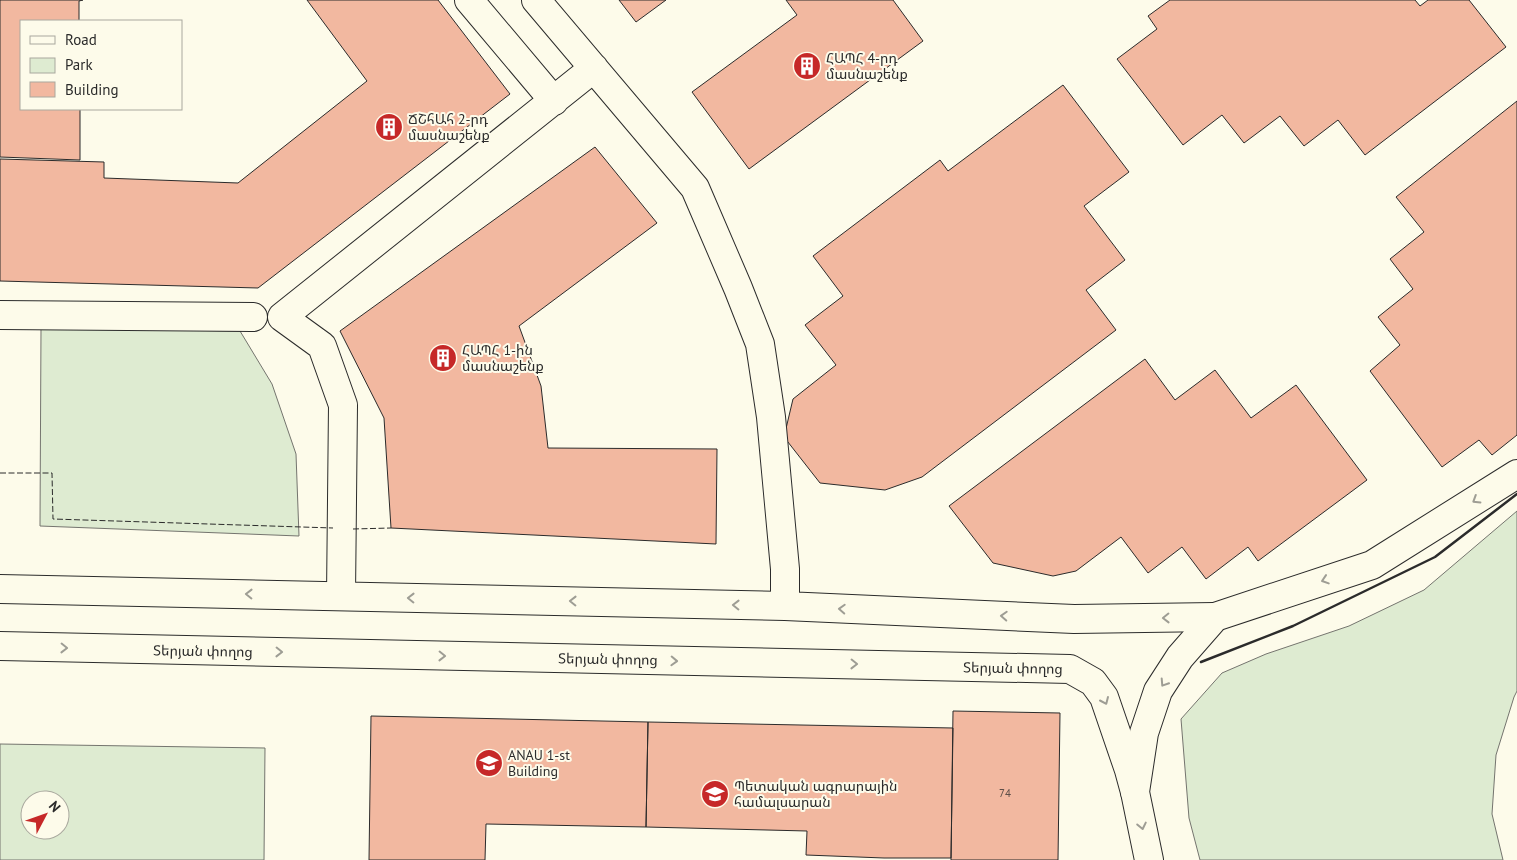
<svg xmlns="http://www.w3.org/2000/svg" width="1517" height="860" viewBox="0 0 1517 860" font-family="'PT Sans','Noto Sans Armenian',sans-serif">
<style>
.green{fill:#deebd1;stroke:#74746e;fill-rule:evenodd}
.building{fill:#f2b8a0;stroke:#2b2b2b}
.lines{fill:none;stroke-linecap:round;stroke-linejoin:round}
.minor-casing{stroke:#2b2b2b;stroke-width:30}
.major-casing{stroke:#2b2b2b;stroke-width:30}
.minor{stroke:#fdfbea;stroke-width:28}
.major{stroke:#fdfbea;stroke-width:28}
.fence{stroke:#2b2b2b;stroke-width:1;stroke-dasharray:6 2.5;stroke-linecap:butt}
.wall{stroke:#2b2b2b;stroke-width:2.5}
.oneway{stroke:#9e9d94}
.labels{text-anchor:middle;stroke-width:4;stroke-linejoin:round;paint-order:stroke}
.number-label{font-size:11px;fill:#5d4e48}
.poi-label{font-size:14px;fill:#2b2b2b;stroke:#fdfbea;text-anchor:start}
.street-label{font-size:14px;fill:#2b2b2b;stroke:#fdfbea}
</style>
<rect width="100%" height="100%" fill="#fdfbea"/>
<!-- green -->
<path class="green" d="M41,328L240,331L272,384L296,454L299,536L40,526Z
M1517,511V691L1514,697L1496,755L1492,814L1503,860H1200L1189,818L1181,719L1222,673L1266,654L1349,626L1424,590Z
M0,744L265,748L264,860H0ZM30,800H60V830H30Z"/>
<!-- building -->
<path class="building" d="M0,0H83L79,1V21H21V109H80V160L0,157Z
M307,0H438L510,94L258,288L0,281V159L104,162V178L238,183L367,81Z
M619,0H666L636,22Z
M786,0H893L923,41L749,169L692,92L797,15Z
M1170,0H1415L1420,6L1428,0H1469L1506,47L1365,155L1338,120L1304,146L1280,116L1244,143L1222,115L1183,145L1117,59L1157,29L1148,16Z
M1063,85L1129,172L1084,206L1125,260L1086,290L1116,330L922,477L885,490L820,483L784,437L793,399L836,365L805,325L843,296L813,256L940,160L948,171Z
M1517,101V435L1492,455L1479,440L1442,467L1370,371L1400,345L1378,317L1413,289L1390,259L1424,232L1396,197Z
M595,147L657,223L519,326L541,386L548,448L717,449L716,544L391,528L384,418L340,331Z
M1145,359L1175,400L1215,370L1251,418L1296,385L1367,480L1258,561L1248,547L1206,579L1182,547L1148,573L1121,537L1076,571L1053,576L993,563L949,506Z
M953,711L1060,713L1058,860H951Z
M371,716L648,722L646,827L486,824L485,860H369Z
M648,722L953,728L951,858H884L806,855L807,831L646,827Z"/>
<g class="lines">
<!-- minor casing -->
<g class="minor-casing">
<path id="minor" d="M469,0L554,101
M536,0L695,188L738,288L760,344L771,417L785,569V606
M0,315L253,317
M0,589L785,606L1074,619L1215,617
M341,596L343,405L322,346L282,317L594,68
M0,646L1070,669L1093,682L1104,697L1129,770L1135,792"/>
</g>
<!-- major casing -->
<g class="major-casing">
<path id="major" d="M1149,860L1135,792L1144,733L1158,691L1180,657L1215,617L1372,565L1517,474"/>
</g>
<!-- minor -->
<use href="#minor" class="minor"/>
<!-- major -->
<use href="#major" class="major"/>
<!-- fence -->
<path class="fence" d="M0,473H52L53,519L333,528
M353,529L391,528"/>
<!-- wall -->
<path class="wall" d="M1201,662L1293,626L1435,557L1517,494"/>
</g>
<!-- one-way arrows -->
<defs><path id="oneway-chevron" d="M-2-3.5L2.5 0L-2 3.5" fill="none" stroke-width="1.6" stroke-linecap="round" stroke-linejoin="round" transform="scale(1.25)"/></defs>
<g class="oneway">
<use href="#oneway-chevron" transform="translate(1476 500) rotate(148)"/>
<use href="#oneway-chevron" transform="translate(1325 580) rotate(162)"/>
<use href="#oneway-chevron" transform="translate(249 594) rotate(-179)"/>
<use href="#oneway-chevron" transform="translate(411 598) rotate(-179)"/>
<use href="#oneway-chevron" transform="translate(573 601) rotate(-179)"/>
<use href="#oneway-chevron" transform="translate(736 605) rotate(-179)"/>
<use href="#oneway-chevron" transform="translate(842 609) rotate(-177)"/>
<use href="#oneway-chevron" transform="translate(1004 616) rotate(-177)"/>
<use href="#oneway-chevron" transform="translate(1166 618) rotate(179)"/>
<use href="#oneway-chevron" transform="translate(64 648) rotate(1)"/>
<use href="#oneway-chevron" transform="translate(279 652) rotate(1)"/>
<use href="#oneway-chevron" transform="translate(442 656) rotate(1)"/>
<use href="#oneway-chevron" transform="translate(674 661) rotate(2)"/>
<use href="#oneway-chevron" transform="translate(854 664) rotate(1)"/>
<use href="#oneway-chevron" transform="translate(1164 683) rotate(123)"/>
<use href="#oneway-chevron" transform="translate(1105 701) rotate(66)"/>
<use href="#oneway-chevron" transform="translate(1142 826) rotate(78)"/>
</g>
<!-- icons -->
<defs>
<g id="building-disc" transform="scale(1.4375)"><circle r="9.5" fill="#c62828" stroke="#fdfbea"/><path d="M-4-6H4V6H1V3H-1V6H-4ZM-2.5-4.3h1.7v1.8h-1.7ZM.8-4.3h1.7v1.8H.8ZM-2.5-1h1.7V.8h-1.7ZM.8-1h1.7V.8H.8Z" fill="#fff"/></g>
<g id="university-disc" transform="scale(1.4375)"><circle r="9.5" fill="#c62828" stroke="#fdfbea"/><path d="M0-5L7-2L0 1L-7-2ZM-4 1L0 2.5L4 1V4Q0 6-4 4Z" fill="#fff"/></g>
</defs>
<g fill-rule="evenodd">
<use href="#building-disc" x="807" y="66"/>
<use href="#building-disc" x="389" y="127"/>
<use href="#building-disc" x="443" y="358"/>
<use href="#university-disc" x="489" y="763"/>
<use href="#university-disc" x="715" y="794"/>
</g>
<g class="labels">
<!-- number labels -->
<g class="number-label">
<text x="1005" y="797">74</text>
</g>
<!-- poi labels -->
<g class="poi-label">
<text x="826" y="63">ՀԱՊՀ 4-րդ<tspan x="826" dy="16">մասնաշենք</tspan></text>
<text x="408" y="124">ՃՇհԱհ 2-րդ<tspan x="408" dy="16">մասնաշենք</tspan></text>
<text x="462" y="355">ՀԱՊՀ 1-ին<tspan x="462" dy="16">մասնաշենք</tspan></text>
<text x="508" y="760">ANAU 1-st<tspan x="508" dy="16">Building</tspan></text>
<text x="734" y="791">Պետական ագրարային<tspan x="734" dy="16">համալսարան</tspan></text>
</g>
<!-- street labels -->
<g class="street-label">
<text transform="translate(203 651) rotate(1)" y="5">Տերյան փողոց</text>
<text transform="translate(608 659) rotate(1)" y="5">Տերյան փողոց</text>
<text transform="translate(1013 668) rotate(1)" y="5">Տերյան փողոց</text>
</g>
</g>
<!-- legend -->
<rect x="20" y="20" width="162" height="90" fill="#fdfbea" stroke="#a9a89e"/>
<rect x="30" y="36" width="25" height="8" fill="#fdfbea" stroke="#a9a89e"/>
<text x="65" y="45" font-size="15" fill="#2b2b2b">Road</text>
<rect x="30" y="58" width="25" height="15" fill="#deebd1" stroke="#a9a89e"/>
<text x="65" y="70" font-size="15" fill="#2b2b2b">Park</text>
<rect x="30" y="82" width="25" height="15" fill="#f2b8a0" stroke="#a9a89e"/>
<text x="65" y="95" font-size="15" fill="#2b2b2b">Building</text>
<!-- north arrow -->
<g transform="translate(45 815) rotate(49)"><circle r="24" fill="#fdfbea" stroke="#a9a89e"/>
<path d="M0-4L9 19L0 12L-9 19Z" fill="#c62828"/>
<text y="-8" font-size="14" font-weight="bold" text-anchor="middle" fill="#2b2b2b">N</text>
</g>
</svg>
